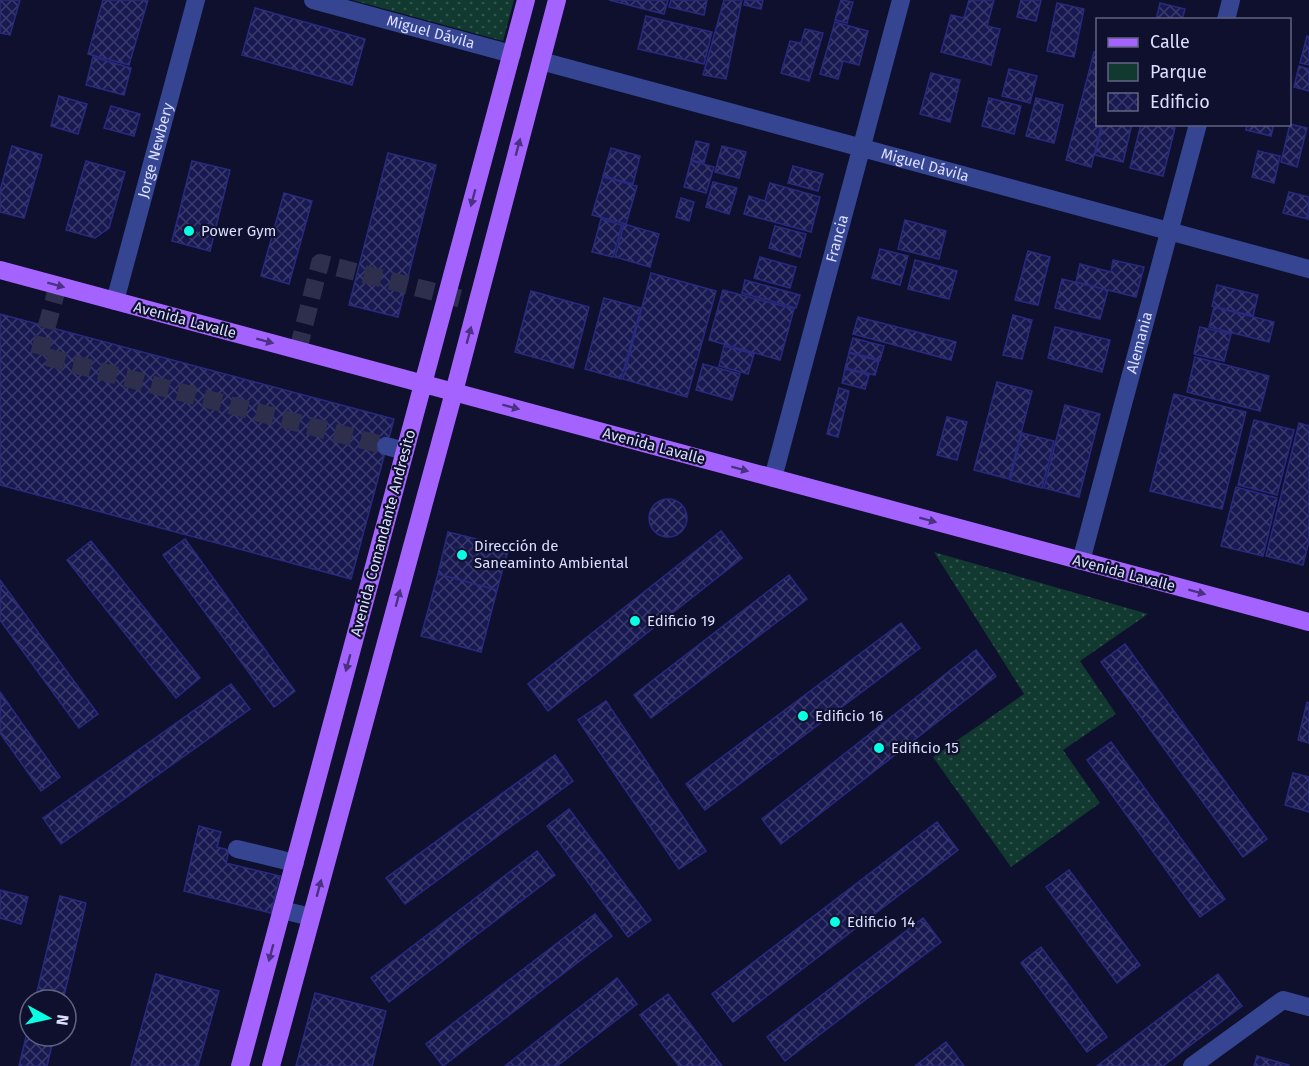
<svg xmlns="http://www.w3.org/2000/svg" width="1309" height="1066" viewBox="0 0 1309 1066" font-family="'Fira Sans',sans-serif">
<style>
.green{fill:url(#green-dots)}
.building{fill:url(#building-cross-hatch);stroke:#292a7f;stroke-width:1.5}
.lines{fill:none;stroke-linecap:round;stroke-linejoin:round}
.minor-tunnel{stroke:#2e2f4d;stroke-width:18;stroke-dasharray:18 9;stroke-linecap:butt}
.minor{stroke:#354592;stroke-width:18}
.major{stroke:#a463ff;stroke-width:18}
.oneway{fill:#4b3182}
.poi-dot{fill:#08ffe4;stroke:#0f102e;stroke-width:2}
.labels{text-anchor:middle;stroke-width:4.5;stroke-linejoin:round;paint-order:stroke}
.street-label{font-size:15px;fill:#dcdfff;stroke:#0f102e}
.poi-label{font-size:15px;fill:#dcdfff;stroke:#0f102e;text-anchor:start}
</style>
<defs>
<pattern id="green-dots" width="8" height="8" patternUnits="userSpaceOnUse" patternTransform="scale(1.5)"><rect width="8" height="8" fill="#11392f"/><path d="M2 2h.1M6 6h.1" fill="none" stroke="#33554e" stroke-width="1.8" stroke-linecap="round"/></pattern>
<pattern id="building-cross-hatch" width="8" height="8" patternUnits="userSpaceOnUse" patternTransform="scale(1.5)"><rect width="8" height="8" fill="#191951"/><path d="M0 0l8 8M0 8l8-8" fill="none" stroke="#3a3a6b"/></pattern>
</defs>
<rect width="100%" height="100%" fill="#0f102e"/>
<!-- green -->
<path class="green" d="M352,0H514L503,41Z
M934,552L1148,614L1080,661L1116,714L1063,750L1100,803L1011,867L933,757L1024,694Z"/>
<!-- building -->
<path class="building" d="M0,0H20L10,35L0,33Z
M103,0H148L129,65L88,54Z
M609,0H668L664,14Z
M671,0H707L704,15L669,7Z
M724,0H742L726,79L703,75Z
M745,0H763L761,9L744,5Z
M841,0L853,2L847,23L835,20Z
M969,0H994L987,26L1000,29L991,65L941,52L951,15L964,18Z
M1021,0H1041L1036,21L1017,17Z
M1057,3L1084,9L1074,57L1047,51Z
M1160,3L1185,9L1182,20H1156Z
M255,8L365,39L352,85L242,55Z
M646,16L712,32L704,64L638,49Z
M835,22L868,31L859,65L843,61L838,79L820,74Z
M805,29L823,33L809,81L781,73L790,41L801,43Z
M1307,36L1309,37V65L1300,63Z
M1094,52L1098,53V124H1102L1091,167L1066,160Z
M93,57L131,68L124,95L86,85Z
M1299,66L1309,69V91L1294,87Z
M1009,69L1037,76L1030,103L1002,96Z
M931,73L960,80L950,122L920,114Z
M59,96L87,104L78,134L51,126Z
M989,98L1021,106L1014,134L982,126Z
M1036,98L1063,105L1054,143L1026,136Z
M111,106L140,114L134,136L104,128Z
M1103,124H1132L1123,162L1095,155Z
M1141,124H1160L1175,128L1163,176L1130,168Z
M1247,124H1274L1271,136L1246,130Z
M1290,124L1307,128L1297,167L1281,162Z
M696,141L709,144L704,163L691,160Z
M12,146L42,155L24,218L0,212V191Z
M722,146L746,152L739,178L715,172Z
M611,148L640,156L633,184L603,176Z
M1258,151L1280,156L1274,183L1252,177Z
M388,153L436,165L398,317L349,305Z
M86,161L125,172L109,228L95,238L66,230Z
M192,161L230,170L210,251L172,241Z
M691,161L714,167L706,193L684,187Z
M793,166L823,174L818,191L788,183Z
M603,177L637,186L626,224L592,215Z
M713,182L737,188L729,214L706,207Z
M770,183L820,197L811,232L744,214L749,196L765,201Z
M1289,192L1309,197L1308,219L1283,213Z
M284,193L312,201L289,284L261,276Z
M681,198L694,202L689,221L676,217Z
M601,219L622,225L613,257L592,252Z
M905,220L946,231L939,259L898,249Z
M624,224L659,234L650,267L615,257Z
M775,226L806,234L800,257L769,248Z
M880,249L908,256L900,285L872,278Z
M1028,251L1050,257L1038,305L1015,300Z
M760,257L796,267L790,288L754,278Z
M915,260L957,271L949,299L908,289Z
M1113,260L1144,267L1136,297L1076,282L1080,264L1111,272Z
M651,273L716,291L687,397L623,379Z
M1062,279L1108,290L1100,319L1055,308Z
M745,280L800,295L796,308L742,293Z
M1217,285L1258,295L1253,316L1212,306Z
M723,290L794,309L780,360L709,340Z
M531,291L589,307L573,368L515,352Z
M604,298L641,308L621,379L585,369Z
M1214,307L1274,322L1269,342L1209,327Z
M0,314L394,419L351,579L0,485Z
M1013,315L1032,320L1022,359L1003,355Z
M858,317L956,342L951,360L853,334Z
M1055,327L1110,340L1102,372L1048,358Z
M1200,327L1231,334L1224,361L1194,354Z
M853,338L884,346L880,360L849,352Z
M724,346L754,354L748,374L719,366Z
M849,353L879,361L875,375L845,368Z
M1195,357L1269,376L1260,411L1187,392Z
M703,364L740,374L732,400L696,390Z
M845,369L869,375L865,389L842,383Z
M997,382L1032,391L1009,479L974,470Z
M839,388L849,391L838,437L827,434Z
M1174,394L1246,412L1222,509L1150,491Z
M1065,405L1100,414L1079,497L1044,488Z
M947,417L967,422L957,460L937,455Z
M1254,420L1294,430L1277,495L1238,485Z
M1299,423L1309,426V541L1303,565L1266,556Z
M1022,433L1054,441L1042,488L1010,480Z
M1236,487L1277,498L1263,556L1221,546Z
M649 518a19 19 0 1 1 38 0a19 19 0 1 1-38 0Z
M721,531L742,558L548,711L528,684Z
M448,532L509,547L497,590L438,574Z
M185,539L295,691L274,707L163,555Z
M91,541L200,678L176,698L67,560Z
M438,574L497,590L481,652L421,636Z
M789,575L807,599L651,718L634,695Z
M0,580L98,714L79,728L0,620Z
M901,623L920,648L705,810L686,784Z
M1125,644L1267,839L1243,857L1101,662Z
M976,650L996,676L781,844L762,819Z
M231,684L250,709L61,844L43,818Z
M0,692L60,777L41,791L0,733Z
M606,701L706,851L679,869L578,720Z
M1307,702L1309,703V743L1298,740Z
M1111,742L1225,899L1200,917L1087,760Z
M555,755L573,781L405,904L386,878Z
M1293,773L1309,777V812L1285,805Z
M569,809L651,920L628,937L547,826Z
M937,822L958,850L733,1022L712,994Z
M199,826L221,832L217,847L229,850L226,863L280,876L271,913L184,891Z
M537,851L555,875L389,1002L371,978Z
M1069,870L1140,965L1117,983L1046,887Z
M0,890L28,897L21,924L0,918Z
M60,896L86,903L63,1000H35Z
M595,914L612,936L443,1066L426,1044Z
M923,918L941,942L785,1061L767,1037Z
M1041,947L1107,1037L1087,1052L1021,963Z
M156,974L219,991L198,1066H131Z
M1218,974L1242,1006L1163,1066H1097Z
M617,978L637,1004L557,1066H505Z
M315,993L386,1011L372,1066H296Z
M668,994L722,1066H679L640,1015Z
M30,1020V1036H54L47,1066H19Z
M946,1042L964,1066H915Z
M1257,1056L1289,1065V1066H1254Z"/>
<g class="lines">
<!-- minor-tunnel -->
<path class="minor-tunnel" d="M58,285L39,355L386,446
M298,350L320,263L478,303"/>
<!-- minor -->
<g class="minor">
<path id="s1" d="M313,0L512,54"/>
<path d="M1226,20L1231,0"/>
<path id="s2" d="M541,61L1309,269"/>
<path id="s3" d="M115,301L196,0"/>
<path d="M386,446L405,451"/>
<path id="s4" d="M773,478L901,0"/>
<path id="s5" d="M1081,561L1198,124"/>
<path d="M237,849L295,863"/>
<path d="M282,910L311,917"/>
<path d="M1192,1066L1283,1000L1309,1007"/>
</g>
<!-- major -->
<path class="major" d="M0,270L1309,622
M240,1066L526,0
M271,1066L454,392L557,0"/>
</g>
<!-- one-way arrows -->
<defs><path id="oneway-solid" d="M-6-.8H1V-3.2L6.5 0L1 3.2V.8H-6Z" transform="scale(1.5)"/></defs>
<g class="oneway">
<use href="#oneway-solid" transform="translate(518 147) rotate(-75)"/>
<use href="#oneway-solid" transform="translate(473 198) rotate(105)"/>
<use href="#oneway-solid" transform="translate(56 285) rotate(15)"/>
<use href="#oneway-solid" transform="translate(469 335) rotate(-75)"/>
<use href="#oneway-solid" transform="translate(265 341) rotate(15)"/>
<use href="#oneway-solid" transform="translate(511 407) rotate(15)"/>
<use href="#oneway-solid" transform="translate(740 469) rotate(15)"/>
<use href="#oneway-solid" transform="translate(928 520) rotate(15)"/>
<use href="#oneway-solid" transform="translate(1197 592) rotate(15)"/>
<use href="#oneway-solid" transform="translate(398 598) rotate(-75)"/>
<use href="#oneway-solid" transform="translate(348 663) rotate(105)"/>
<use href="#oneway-solid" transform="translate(319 888) rotate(-75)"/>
<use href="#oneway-solid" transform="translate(271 953) rotate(105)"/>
</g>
<!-- markers -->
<g class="poi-dot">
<circle cx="189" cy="231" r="6"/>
<circle cx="462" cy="555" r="6"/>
<circle cx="635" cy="621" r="6"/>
<circle cx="803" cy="716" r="6"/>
<circle cx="879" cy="748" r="6"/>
<circle cx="835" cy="922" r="6"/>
</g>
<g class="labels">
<!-- street labels -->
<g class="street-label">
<text dy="5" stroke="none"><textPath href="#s1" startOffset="122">Miguel Dávila</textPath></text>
<text dy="5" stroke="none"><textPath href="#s3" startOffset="156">Jorge Newbery</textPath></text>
<text dy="5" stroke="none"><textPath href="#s2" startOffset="398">Miguel Dávila</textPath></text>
<text dy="5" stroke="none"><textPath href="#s4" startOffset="248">Francia</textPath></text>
<text transform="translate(185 320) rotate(15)" y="5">Avenida Lavalle</text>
<text dy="5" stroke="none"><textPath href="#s5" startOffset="226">Alemania</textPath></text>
<text transform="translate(654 446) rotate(15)" y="5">Avenida Lavalle</text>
<text transform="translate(383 533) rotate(-75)" y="5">Avenida Comandante Andresito</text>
<text transform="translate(1124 573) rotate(15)" y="5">Avenida Lavalle</text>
</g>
<!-- poi labels -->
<g class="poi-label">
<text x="201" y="236">Power Gym</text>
<text x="474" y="551">Dirección de<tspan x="474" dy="17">Saneaminto Ambiental</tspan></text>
<text x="647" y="626">Edificio 19</text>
<text x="815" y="721">Edificio 16</text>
<text x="891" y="753">Edificio 15</text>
<text x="847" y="927">Edificio 14</text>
</g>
</g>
<!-- legend -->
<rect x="1096" y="18" width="195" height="108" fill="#0f102e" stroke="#616382" stroke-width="1.5"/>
<rect x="1108" y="38" width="30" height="9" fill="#a463ff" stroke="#616382" stroke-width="1.5"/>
<text x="1150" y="48" font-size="18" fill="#dcdfff">Calle</text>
<rect x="1108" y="63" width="30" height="18" fill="#11392f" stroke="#616382" stroke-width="1.5"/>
<text x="1150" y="78" font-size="18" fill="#dcdfff">Parque</text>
<rect x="1108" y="93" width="30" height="18" fill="url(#building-cross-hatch)" stroke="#616382" stroke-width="1.5"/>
<text x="1150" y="108" font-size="18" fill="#dcdfff">Edificio</text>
<!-- north arrow -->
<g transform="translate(48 1018) rotate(98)"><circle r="28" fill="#0f102e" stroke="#616382" stroke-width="1.5"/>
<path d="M0-4.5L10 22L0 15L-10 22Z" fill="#08ffe4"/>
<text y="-9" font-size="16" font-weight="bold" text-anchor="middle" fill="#dcdfff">N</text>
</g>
</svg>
